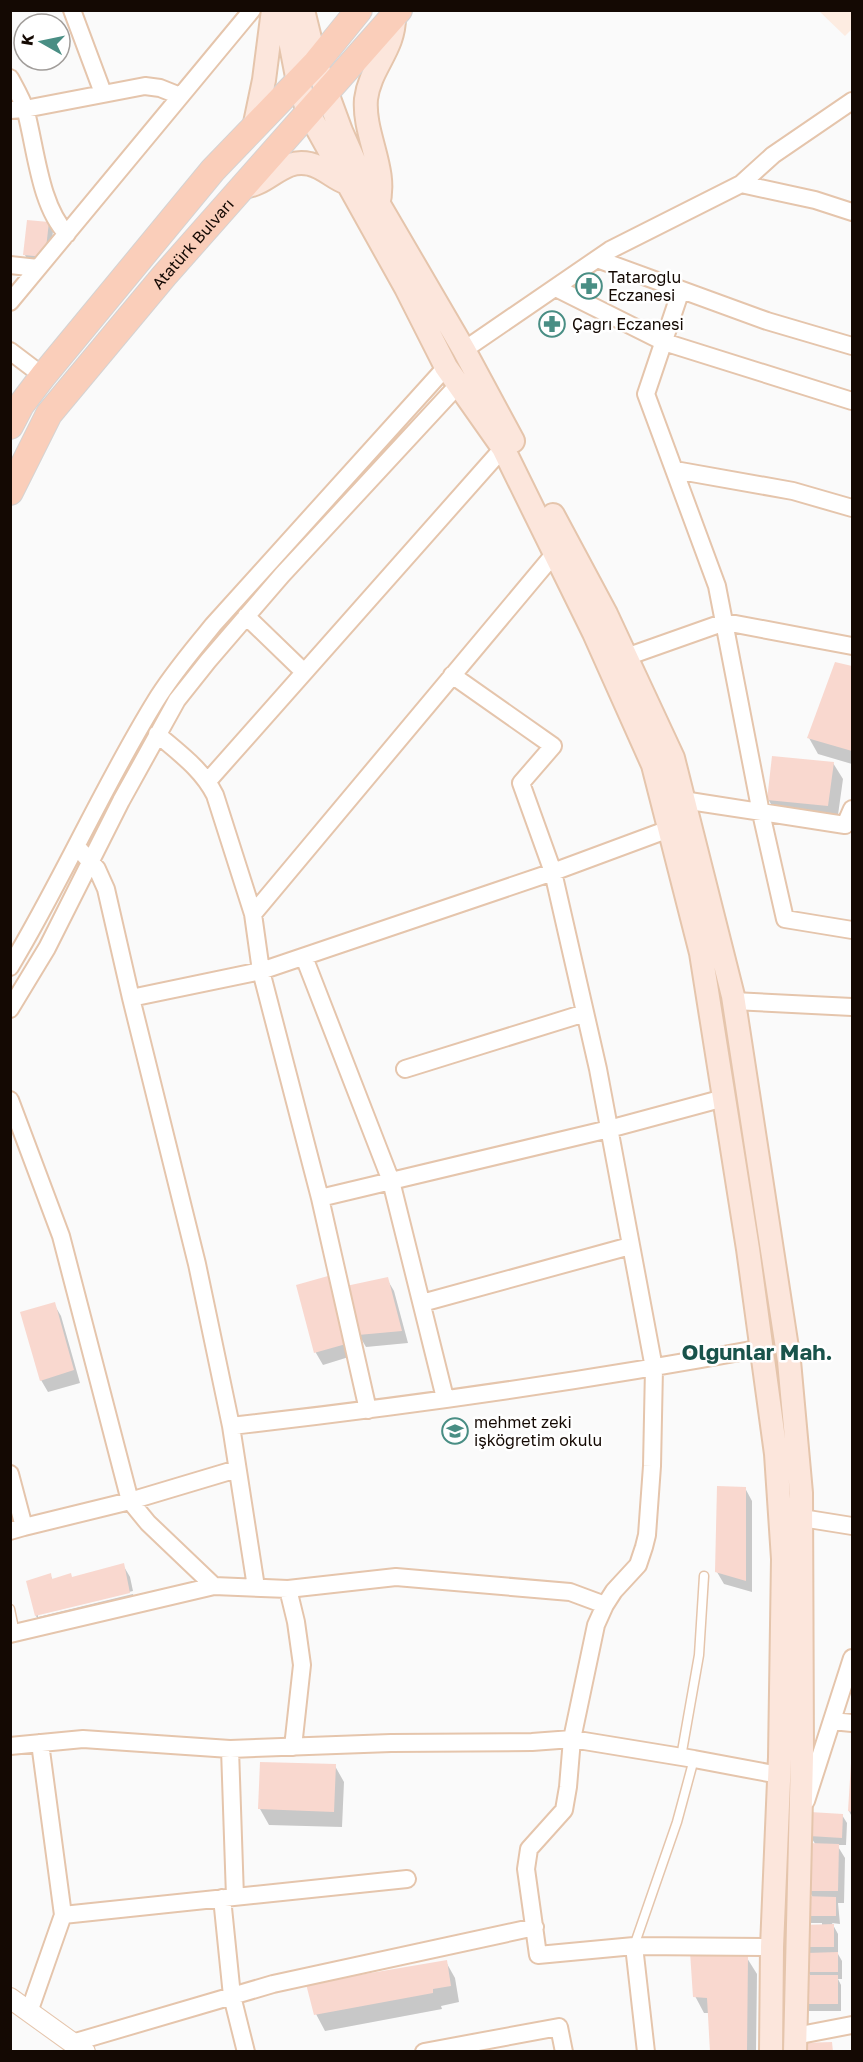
<svg xmlns="http://www.w3.org/2000/svg" width="863" height="2062" viewBox="0 0 863 2062" font-family="'Golos Text',sans-serif">
<style>
.built{fill:#fdece1}
.shadow{fill:#0003}
.building{fill:#f9d8cf}
.lines{fill:none;stroke-linecap:round;stroke-linejoin:round}
.service-casing{stroke:#e5c5ac;stroke-width:11}
.minor-casing{stroke:#e5c5ac;stroke-width:20}
.tertiary-casing{stroke:#e5c5ac;stroke-width:22}
.secondary-casing{stroke:#e5c5ac;stroke-width:26}
.primary-casing{stroke:#d5d3d2;stroke-width:28}
.service{stroke:#fff;stroke-width:8}
.minor{stroke:#fff;stroke-width:16}
.tertiary{stroke:#fff;stroke-width:20}
.secondary{stroke:#fce6dc;stroke-width:22}
.primary{stroke:#faceba;stroke-width:26}
.labels{text-anchor:middle;stroke-width:5;stroke-linejoin:round;paint-order:stroke}
.street-label{font-size:16px;fill:#140903;stroke:#fff}
.poi-label{font-size:16px;fill:#140903;stroke:#fff;text-anchor:start}
.district-label{font-size:22px;font-weight:bold;fill:#19534b;stroke:#fff}
</style>
<rect width="100%" height="100%" fill="#fafafa"/>
<!-- built -->
<path class="built" d="M819,11H852V29L845,36Z"/>
<!-- shadow -->
<path class="shadow" d="M48,223L53,231L49,265L29,263L25,255Z
M836,664L852,668V764L818,754L809,738Z
M833,763L843,779L837,822L778,816L768,799Z
M327,1278L334,1290L352,1356L323,1365L316,1353L298,1286Z
M387,1279L394,1291L408,1343L366,1347L359,1335Z
M54,1304L61,1316L80,1383L48,1392L41,1380Z
M745,1488L752,1501V1592L724,1584L717,1572Z
M123,1565L130,1577L133,1591L38,1614V1617L133,1594L136,1605L43,1628L36,1616L50,1575L53,1580L72,1578Z
M852,1760V1817L849,1811Z
M335,1766L344,1782L342,1827L269,1825L260,1809Z
M842,1815L847,1823L846,1845H837L845,1858L844,1903H838L840,1924L832,1923L838,1934V1954L842,1961V1979H838L841,1985V2011H809L804,2003L811,1977L808,1972L803,1947L822,1926V1923H808L804,1915L813,1898L809,1890L816,1845L810,1836Z
M747,1958L757,1974L756,2052H712L709,2013H704L695,1996Z
M446,1962L455,1978L459,2002L441,2006L442,2009L325,2031L316,2014Z"/>
<!-- building -->
<path class="building" d="M27,220L49,222L45,257L23,255Z
M835,662L852,666V751L807,738Z
M772,756L834,762L828,806L767,800Z
M328,1276L346,1344L314,1353L296,1285Z
M388,1277L402,1331L358,1335L346,1286Z
M55,1302L74,1370L40,1381L20,1312Z
M717,1486L746,1487V1581L715,1572Z
M124,1563L130,1593L35,1616L26,1581L51,1573L52,1579L71,1573L72,1577Z
M260,1762L336,1764L334,1812L258,1809Z
M851,1763H852V1812L848,1811Z
M810,1812L843,1814L842,1838L809,1836Z
M809,1843L839,1844L838,1891H807Z
M803,1896L836,1897V1916H802Z
M834,1924V1947H802V1925Z
M690,1952L748,1956L747,2052H710L707,1998L693,1997Z
M838,1952V1972H806V1953Z
M447,1960L451,1986L433,1989V1993L314,2015L306,1984Z
M803,1975H838V2004H803Z
M832,2042L833,2052H801V2043Z"/>
<g class="lines">
<!-- service casing -->
<g class="service-casing">
<path id="service" d="M10,1609L15,1633
M681,1757L699,1655L704,1576
M634,1946L677,1822L694,1759"/>
</g>
<!-- minor casing -->
<g class="minor-casing">
<path id="minor" d="M72,10L103,93
M10,78C16,89 23,101 26,112C36,150 40,206 67,234
M10,110L25,109L145,86L160,88L180,96
M741,184L815,200L852,212
M597,259L767,321L852,346
M10,265L38,268
M556,288L664,342L852,401
M681,290L646,394L717,586L761,813L785,919L852,930
M10,302L252,10
M464,350L610,250L741,184L773,155L852,101
M10,351L43,376
M675,470L793,491L852,508
M246,616L304,672
M626,657L725,622L852,646
M452,675L553,746L521,783L553,872L598,1069L654,1368L652,1466L647,1535L644,1547L638,1565L614,1591L605,1605L596,1625L572,1739L568,1787L564,1810L529,1849L526,1869L538,1955L634,1946L772,1947
M157,734C179,753 202,769 215,795L253,914L261,971L320,1198L368,1410
M208,781L503,448
M683,800L845,825L852,809
M77,847L97,869L106,889L131,998L197,1264L231,1426L256,1587
M253,914L555,553
M304,957L391,1181L445,1398
M10,967C62,881 102,788 155,702C172,674 193,650 213,625L446,367
M131,998L261,971L553,872L669,829
M733,1001L852,1007
M10,1009L47,948L121,801L177,700L208,661L282,575L458,385
M405,1069L585,1013
M10,1100L61,1236L130,1501L148,1523L214,1586L288,1589L396,1577L570,1592L605,1605
M320,1198L609,1129L724,1098
M422,1303L630,1246
M231,1426C409,1406 586,1381 762,1348
M10,1474L24,1527L10,1531
M802,1518L852,1526
M24,1527L130,1501L237,1469
M288,1589L296,1622L302,1665L293,1747
M10,1634L214,1586
M832,1721L852,1723
M10,1746L83,1739L230,1749L391,1743L532,1742L572,1739L694,1759L779,1775
M230,1749L235,1897
M806,1801L852,1658
M222,1898L232,1996L246,2052
M63,1915L407,1879
M634,1946L646,2052
M29,2012L63,1915L40,1743
M795,2036L852,2025
M72,2043L273,1984L535,1927
M424,2052L559,2027L564,2052"/>
</g>
<!-- tertiary casing -->
<g class="tertiary-casing">
<path id="tertiary" d="M10,1998L85,2052"/>
</g>
<!-- secondary casing -->
<g class="secondary-casing">
<path id="secondary" d="M284,10L298,82L308,112L406,288L446,367L503,448L594,633L653,765L701,953L748,1249L776,1454L783,1559L780,1757L772,1947L771,2052
M303,10L316,63L341,131L356,165L464,350L513,441
M254,128L264,80L273,10
M242,187C269,185 282,157 310,164C324,167 334,179 347,183
M378,205C388,169 363,135 366,99C370,67 395,49 394,16
M553,515L606,614L673,758L733,996L789,1361L801,1493L802,1756L795,2052"/>
</g>
<!-- primary casing -->
<g class="primary-casing">
<g id="primary">
<path d="M10,426L21,405L43,376L213,170L316,63L359,10"/>
<path id="s1" d="M10,492L49,414L164,276L399,10"/>
</g>
</g>
<!-- service -->
<use href="#service" class="service"/>
<!-- minor -->
<use href="#minor" class="minor"/>
<!-- tertiary -->
<use href="#tertiary" class="tertiary"/>
<!-- secondary -->
<use href="#secondary" class="secondary"/>
<!-- primary -->
<use href="#primary" class="primary"/>
</g>
<!-- icons -->
<defs>
<g id="pharmacy-ring" transform="scale(1.35)"><circle r="9.5" fill="#fff" stroke="#498e84" stroke-width="1.5"/><path d="M-2-6h4v4h4v4h-4v4h-4v-4h-4v-4h4Z" fill="#498e84"/></g>
<g id="school-ring" transform="scale(1.35)"><circle r="9.5" fill="#fff" stroke="#498e84" stroke-width="1.5"/><path d="M0-5L7-2L0 1L-7-2ZM-4 1L0 2.5L4 1V4Q0 6-4 4Z" fill="#498e84"/></g>
</defs>
<g fill-rule="evenodd">
<use href="#pharmacy-ring" x="589" y="286"/>
<use href="#pharmacy-ring" x="552" y="324"/>
<use href="#school-ring" x="455" y="1431"/>
</g>
<g class="labels">
<!-- street labels -->
<g class="street-label">
<text dy="6" stroke="none"><textPath href="#s1" startOffset="310">Atatürk Bulvarı</textPath></text>
</g>
<!-- poi labels -->
<g class="poi-label">
<text x="608" y="283">Tataroğlu<tspan x="608" dy="18">Eczanesi</tspan></text>
<text x="572" y="330">Çağrı Eczanesi</text>
<text x="474" y="1428">mehmet zeki<tspan x="474" dy="18">işköğretim okulu</tspan></text>
</g>
<!-- district labels -->
<g class="district-label">
<text x="757" y="1360">Olgunlar Mah.</text>
</g>
</g>
<!-- border -->
<rect width="863" height="2062" fill="none" stroke="#140903" stroke-width="24"/>
<!-- north arrow -->
<g transform="translate(42 42) rotate(279)"><circle r="28" fill="#ffffff" stroke="#a19d9a" stroke-width="1.5"/>
<path d="M0-4.5L10 22L0 15L-10 22Z" fill="#498e84"/>
<text y="-9" font-size="16" font-weight="bold" text-anchor="middle" fill="#140903">K</text>
</g>
</svg>
